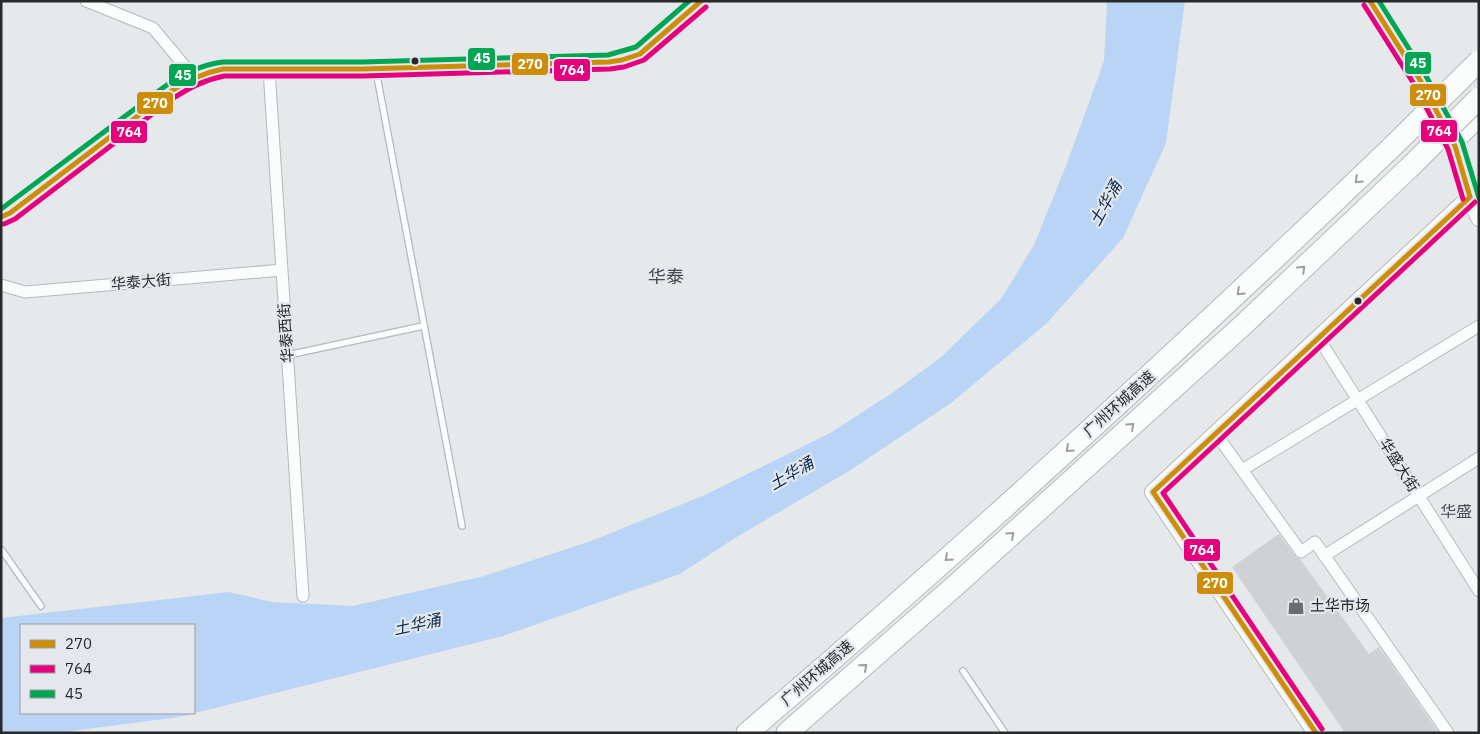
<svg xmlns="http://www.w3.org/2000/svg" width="1480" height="734" viewBox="0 0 1480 734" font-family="'IBM Plex Sans','Noto Sans SC',sans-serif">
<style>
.water{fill:#b9d4f5;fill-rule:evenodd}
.building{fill:#cfd1d4}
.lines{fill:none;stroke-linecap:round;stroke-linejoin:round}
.lane-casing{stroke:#b6b8ba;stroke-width:8}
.street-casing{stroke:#b6b8ba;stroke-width:13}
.secondary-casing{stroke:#b6b8ba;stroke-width:18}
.highway-casing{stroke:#b6b8ba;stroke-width:23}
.lane{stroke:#fbfcfc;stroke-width:5.5}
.street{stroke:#fbfcfc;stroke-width:11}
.secondary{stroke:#fbfcfc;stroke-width:16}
.highway{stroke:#fbfcfc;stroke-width:21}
.highway-bridge-casing{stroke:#b6b8ba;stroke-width:23;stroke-linecap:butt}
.highway-bridge{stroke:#fbfcfc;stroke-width:21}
.bus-1-casing{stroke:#e4e8ee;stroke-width:9}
.bus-2-casing{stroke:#e4e8ee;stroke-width:9}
.bus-3-casing{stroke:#e4e8ee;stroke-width:9}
.bus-1{stroke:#ce8d09;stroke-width:5}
.bus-2{stroke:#e5007d;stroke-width:5}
.bus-3{stroke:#00a651;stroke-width:5}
.oneway{stroke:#9c9d9e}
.bus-dot{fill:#28292b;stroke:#e4e8ee;stroke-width:2}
.labels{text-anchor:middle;stroke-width:4.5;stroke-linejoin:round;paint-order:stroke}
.street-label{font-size:15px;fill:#28292b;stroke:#e4e8ee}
.poi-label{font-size:15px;fill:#28292b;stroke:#e4e8ee;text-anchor:start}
.water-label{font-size:16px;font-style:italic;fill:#092a4d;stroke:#e4e8ee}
.neighbourhood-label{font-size:16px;fill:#474b4f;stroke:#e4e8ee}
.quarter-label{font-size:18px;fill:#474b4f;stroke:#e4e8ee}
.line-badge{stroke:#e4e8ee;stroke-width:2}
.badge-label{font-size:14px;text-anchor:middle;font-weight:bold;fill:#fff}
</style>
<rect width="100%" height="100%" fill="#e6e9ec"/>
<!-- water -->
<path class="water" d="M1107,1H1185L1166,143L1123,238L1046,324L951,403L849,471L735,538L680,574L503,636L179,717L56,733H1V618L229,592L272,602L353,606L484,576L591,541L705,495L832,432L892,393L940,358L1001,299L1034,245L1067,163L1104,61ZM21,625H194V713H21Z"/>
<!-- building -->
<path class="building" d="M1279,534L1295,556L1300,559L1369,654L1379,647L1439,733H1345L1232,567Z"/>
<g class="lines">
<!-- lane casing -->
<g class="lane-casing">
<path id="lane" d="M376,71L462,526
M288,355L423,326
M1,549L41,606
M963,671L1005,733"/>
</g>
<!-- street casing -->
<g class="street-casing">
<path id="street" d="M86,1L153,28L193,76
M269,69L303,596
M1455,146L1479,122
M1,285L25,292L282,270
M1319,339L1479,591
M1216,434L1301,552L1315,542L1448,733
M1242,470L1479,326
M1324,556L1479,458"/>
</g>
<!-- secondary casing -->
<g class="secondary-casing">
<path id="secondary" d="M1370,1L1420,80L1455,146L1470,197L1479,218
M1,217L10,213L168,93C189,79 198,73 223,69H363L609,62L622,60L640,54L701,1
M1316,733L1153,492L1470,197"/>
</g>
<!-- highway casing -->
<g class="highway-casing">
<path id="highway" d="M747,733C969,544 1183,347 1393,146
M787,733L956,585L1242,326L1409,168"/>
</g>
<!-- lane -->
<use href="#lane" class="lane"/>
<!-- street -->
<use href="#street" class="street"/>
<!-- secondary -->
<use href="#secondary" class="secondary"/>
<!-- highway -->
<use href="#highway" class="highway"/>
<!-- highway-bridge casing -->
<g class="highway-bridge-casing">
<path id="highway-bridge" d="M1393,146L1479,61
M1409,168L1479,98"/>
</g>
<!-- highway-bridge -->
<use href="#highway-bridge" class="highway-bridge"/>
<!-- bus-1 casing -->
<g class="bus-1-casing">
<path id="bus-1" d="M1370,1L1420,80L1455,146L1470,197
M1,217L10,213L168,93C186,81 202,73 223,69H363L609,62L622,60L640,54L701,1
M1316,733L1153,492L1470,197"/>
</g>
<!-- bus-2 casing -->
<g class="bus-2-casing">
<path id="bus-2" d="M1364,5L1414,84L1448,149L1463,199
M4,224L15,219L172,99C189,88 204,80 224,76H363L610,69L624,67L644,60L706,7
M1322,729L1163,493L1475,202"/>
</g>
<!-- bus-3 casing -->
<g class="bus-3-casing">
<path id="bus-3" d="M1379,1L1426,76L1462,142L1479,198
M1,209L164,87C183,74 200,65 223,62H363L608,55L636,47L689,1"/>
</g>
<!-- bus-1 -->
<use href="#bus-1" class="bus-1"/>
<!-- bus-2 -->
<use href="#bus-2" class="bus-2"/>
<!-- bus-3 -->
<use href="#bus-3" class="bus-3"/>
</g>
<!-- one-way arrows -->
<defs><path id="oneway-chevron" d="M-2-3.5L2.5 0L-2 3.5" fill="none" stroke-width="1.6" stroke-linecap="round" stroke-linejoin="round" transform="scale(1.25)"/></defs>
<g class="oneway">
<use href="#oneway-chevron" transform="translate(1358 180) rotate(136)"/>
<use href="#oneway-chevron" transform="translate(1302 269) rotate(-44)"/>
<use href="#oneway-chevron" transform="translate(1240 292) rotate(137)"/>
<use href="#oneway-chevron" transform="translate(1131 426) rotate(-42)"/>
<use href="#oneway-chevron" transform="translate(1069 449) rotate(138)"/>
<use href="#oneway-chevron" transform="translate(1011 535) rotate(-42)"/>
<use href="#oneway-chevron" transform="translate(948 558) rotate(138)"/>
<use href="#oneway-chevron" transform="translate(864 667) rotate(-41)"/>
</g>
<!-- icons -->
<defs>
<g id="shop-bare" transform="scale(1.35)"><path d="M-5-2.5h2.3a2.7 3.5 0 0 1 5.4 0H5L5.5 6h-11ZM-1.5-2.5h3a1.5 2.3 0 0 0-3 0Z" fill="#6a6c6f" stroke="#e4e8ee" stroke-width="2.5" paint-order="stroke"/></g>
</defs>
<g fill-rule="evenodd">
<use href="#shop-bare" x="1296" y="606"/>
</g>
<!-- markers -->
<g class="bus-dot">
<circle cx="415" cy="61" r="4.5"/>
<circle cx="1358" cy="301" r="4.5"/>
</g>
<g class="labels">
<!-- street labels -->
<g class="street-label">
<text transform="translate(141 282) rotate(-5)" y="5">华泰大街</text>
<text transform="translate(286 333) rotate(-94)" y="5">华泰西街</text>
<text transform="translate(1119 404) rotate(-42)" y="5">广州环城高速</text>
<text transform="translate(1399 465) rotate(58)" y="5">华盛大街</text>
<text transform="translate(817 673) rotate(-41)" y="5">广州环城高速</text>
</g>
<!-- poi labels -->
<g class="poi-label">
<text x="1310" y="611">土华市场</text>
</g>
<!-- water labels -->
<g class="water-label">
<text transform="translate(1105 203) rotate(-61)" y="6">土华涌</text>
<text transform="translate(791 473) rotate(-30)" y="6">土华涌</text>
<text transform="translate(417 624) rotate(-12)" y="6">土华涌</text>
</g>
<!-- neighbourhood labels -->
<g class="neighbourhood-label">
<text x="1456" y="517">华盛</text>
</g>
<!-- quarter labels -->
<g class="quarter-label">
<text x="666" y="283">华泰</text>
</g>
</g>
<g class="line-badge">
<rect x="467" y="47" width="29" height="24" rx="5" fill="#00a651"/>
<rect x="1404" y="51" width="28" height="24" rx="5" fill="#00a651"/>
<rect x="511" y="52" width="38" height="24" rx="5" fill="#ce8d09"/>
<rect x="553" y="58" width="38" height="24" rx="5" fill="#e5007d"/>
<rect x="168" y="63" width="29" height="24" rx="5" fill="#00a651"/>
<rect x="1409" y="83" width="38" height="24" rx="5" fill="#ce8d09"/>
<rect x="136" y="91" width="38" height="24" rx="5" fill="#ce8d09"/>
<rect x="1420" y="119" width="38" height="24" rx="5" fill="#e5007d"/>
<rect x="110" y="120" width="38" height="24" rx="5" fill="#e5007d"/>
<rect x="1183" y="538" width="38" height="24" rx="5" fill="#e5007d"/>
<rect x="1196" y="571" width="38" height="24" rx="5" fill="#ce8d09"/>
</g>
<g class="badge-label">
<text x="482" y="63">45</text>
<text x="1418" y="68">45</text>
<text x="530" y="69">270</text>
<text x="572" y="75">764</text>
<text x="183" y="80">45</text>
<text x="1428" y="100">270</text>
<text x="155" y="108">270</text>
<text x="1439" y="136">764</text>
<text x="129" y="137">764</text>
<text x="1202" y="555">764</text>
<text x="1215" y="588">270</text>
</g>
<!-- border -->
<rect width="1480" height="734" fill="none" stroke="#28292b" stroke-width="5"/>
<!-- legend -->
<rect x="20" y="624" width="175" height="90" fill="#e4e8ee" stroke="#999ca0"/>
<rect x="30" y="640" width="25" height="8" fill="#ce8d09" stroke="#999ca0"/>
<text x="65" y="649" font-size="15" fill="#28292b">270</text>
<rect x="30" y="665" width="25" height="8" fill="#e5007d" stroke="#999ca0"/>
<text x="65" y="674" font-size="15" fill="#28292b">764</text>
<rect x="30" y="690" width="25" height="8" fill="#00a651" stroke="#999ca0"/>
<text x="65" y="699" font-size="15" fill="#28292b">45</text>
</svg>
